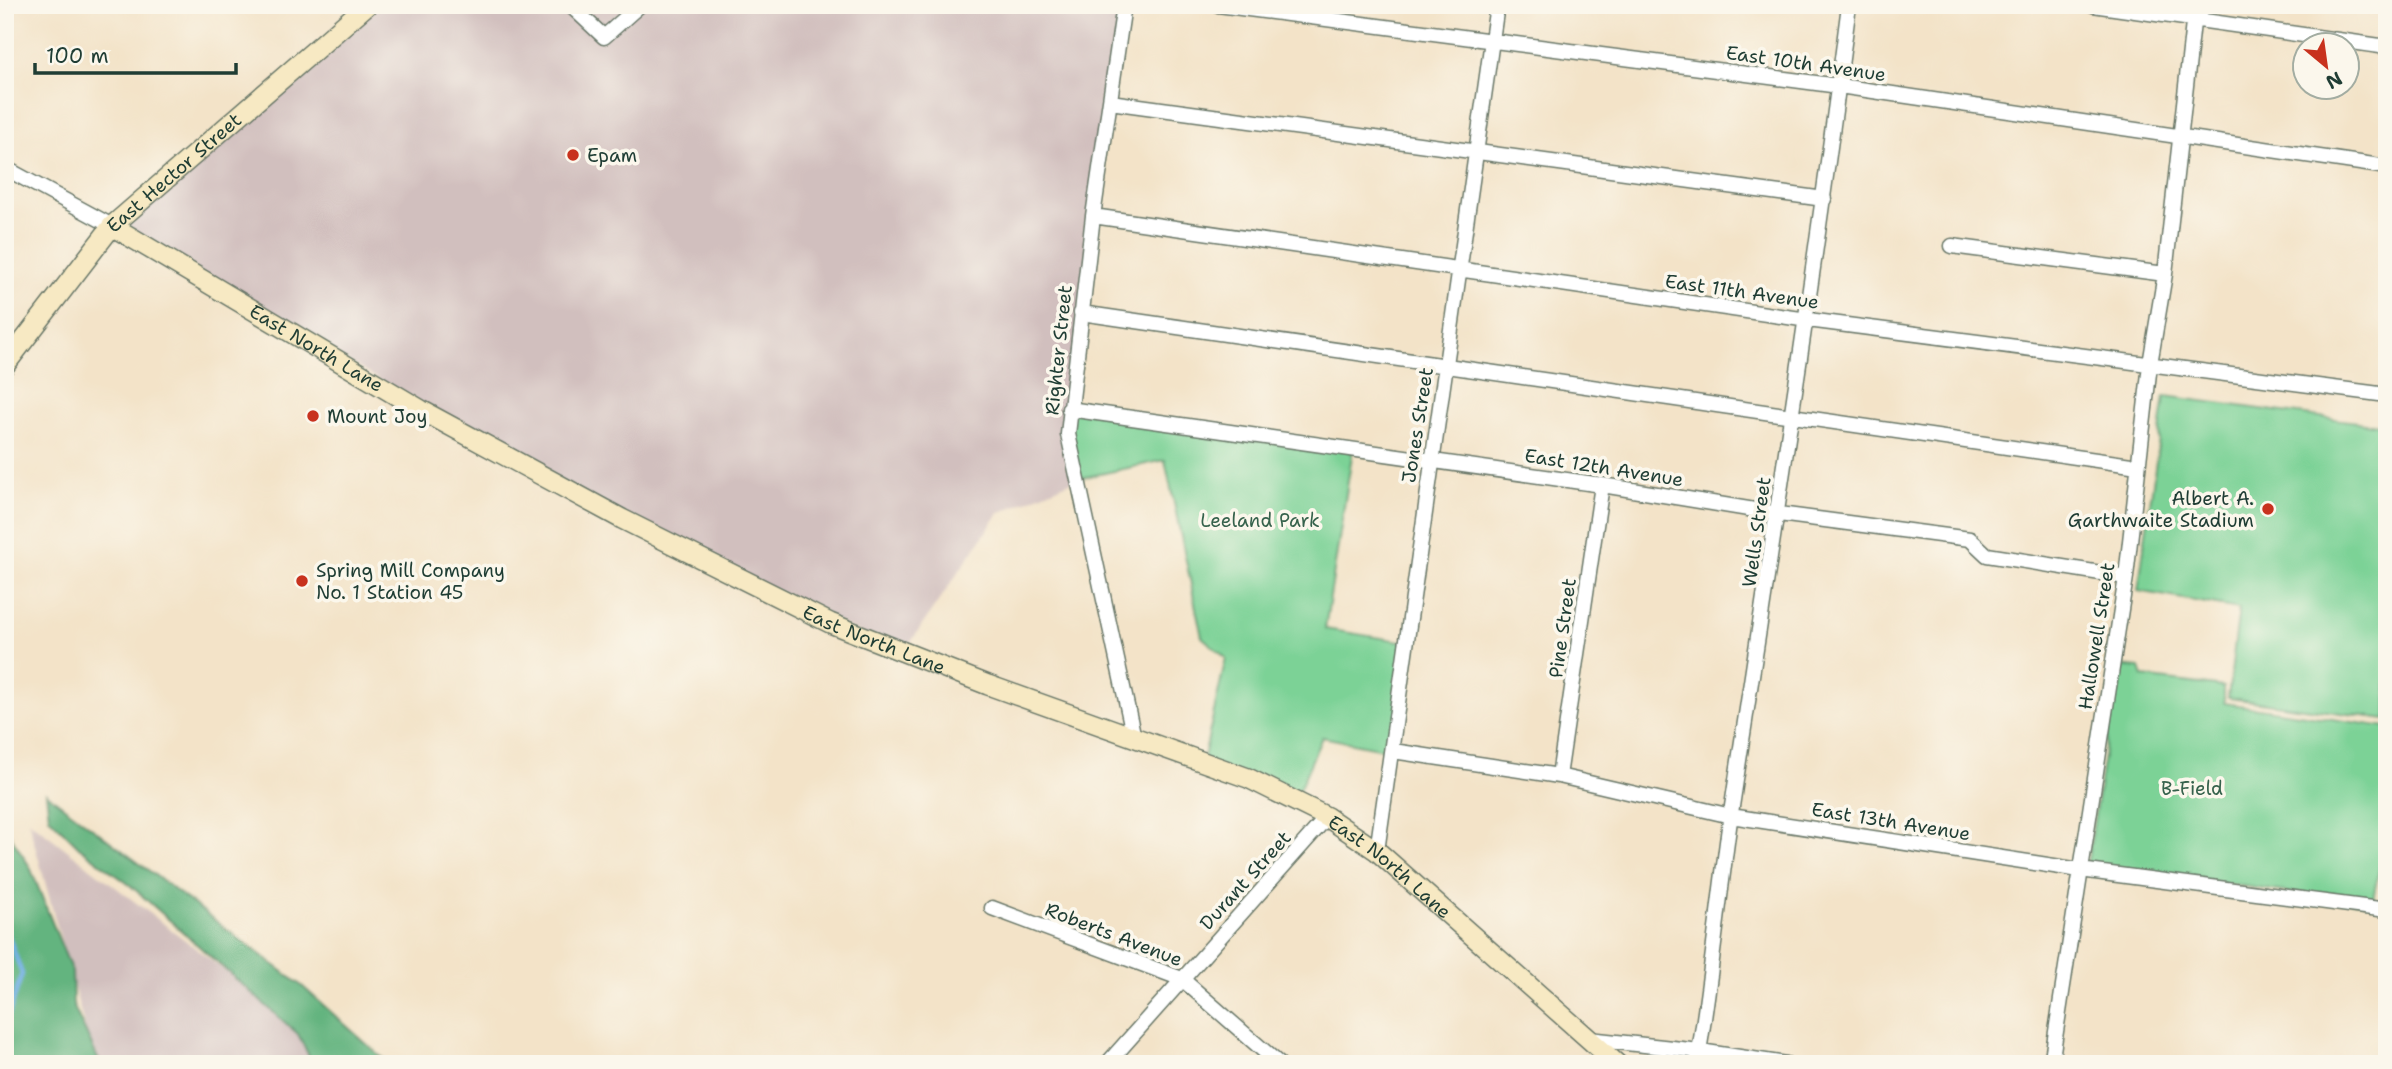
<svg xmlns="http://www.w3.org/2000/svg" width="2392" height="1069" viewBox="0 0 2392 1069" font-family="'Shantell Sans',sans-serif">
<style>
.industrial{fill:#d1bfbe}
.green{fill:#7bd296;stroke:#4d8865;stroke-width:2}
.forest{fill:#64b47f;stroke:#42785a;stroke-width:2}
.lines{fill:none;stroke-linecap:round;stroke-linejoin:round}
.stream{stroke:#75b1e6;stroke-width:4.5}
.street-casing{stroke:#697768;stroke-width:17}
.secondary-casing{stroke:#697768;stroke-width:22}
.street{stroke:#fff;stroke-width:14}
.secondary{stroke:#f7e9c3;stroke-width:19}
.poi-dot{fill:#c8321e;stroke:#fbf7ec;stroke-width:2.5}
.labels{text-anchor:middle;stroke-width:7;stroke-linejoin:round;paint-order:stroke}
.street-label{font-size:19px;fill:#1f3d34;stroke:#fbf7ec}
.poi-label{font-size:19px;fill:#1f3d34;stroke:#fbf7ec;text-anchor:start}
.park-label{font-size:19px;fill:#36624c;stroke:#fbf7ec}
</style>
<rect width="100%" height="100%" fill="#fbf7ec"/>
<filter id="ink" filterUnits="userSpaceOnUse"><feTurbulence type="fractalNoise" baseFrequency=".0143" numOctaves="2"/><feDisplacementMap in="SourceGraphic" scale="14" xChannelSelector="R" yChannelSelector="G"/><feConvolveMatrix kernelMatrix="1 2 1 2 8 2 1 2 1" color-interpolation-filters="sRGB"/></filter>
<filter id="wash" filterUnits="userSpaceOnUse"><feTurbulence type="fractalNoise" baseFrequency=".00686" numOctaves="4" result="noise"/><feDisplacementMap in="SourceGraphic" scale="28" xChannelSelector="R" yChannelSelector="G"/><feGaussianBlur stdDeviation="1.57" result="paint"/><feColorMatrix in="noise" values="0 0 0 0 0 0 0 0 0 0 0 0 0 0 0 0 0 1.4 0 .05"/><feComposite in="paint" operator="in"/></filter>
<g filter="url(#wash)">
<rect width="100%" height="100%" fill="#f3e3c8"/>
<!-- industrial -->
<path class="industrial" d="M367,5H1124L1069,409L1077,479L999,513L903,653L622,519L112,226Z
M28,820L322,1045L342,1064H102L93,1057Z"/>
<!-- green -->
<path class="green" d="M2165,396L2387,426V719L2228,698L2239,609L2138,591Z
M1069,409L1353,449L1325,629L1407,642L1393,751L1322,737L1295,799L1203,761L1226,658L1202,637L1165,460L1077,479Z
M2118,666L2140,668L2143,677L2224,687V703L2387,727V829L2372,904L2087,865Z"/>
<!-- forest -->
<path class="forest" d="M46,793L302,986L389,1064H313L298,1034L131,886L79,847L49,817Z
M5,827L30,867L72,972L73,1005L98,1059L104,1064H5Z"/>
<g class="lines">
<!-- stream -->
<path class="stream" d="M5,926L22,974L5,1025"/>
</g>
</g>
<g filter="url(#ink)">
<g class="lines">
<!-- street casing -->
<g class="street-casing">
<path id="street" d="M570,5L604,37L640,5
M1124,5L1093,216L1068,434L1134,738
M1218,5L1839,86L2387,167
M2093,5L2387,47
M1110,102L1824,199
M5,168L112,226
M1093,216L1808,320L2387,395
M1952,246L2165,274
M1081,313L2138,466
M1069,409L1602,485L1779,514L1970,539L1987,555L2126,577
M1393,751L1559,776L1731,816L2080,870L2387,910
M1559,776L1602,485
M1377,851L1497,5
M992,908L1182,979L1279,1064
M1589,1039L1700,1051L1786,1064
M1107,1064L1327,817
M1697,1064C1711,981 1719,897 1731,813C1772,544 1814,276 1849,5
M2051,1064L2126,577L2150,364L2165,274L2195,5"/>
</g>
<!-- secondary casing -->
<g class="secondary-casing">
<g id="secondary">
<path id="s1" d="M112,226L421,410L622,519L830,623L988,685L1248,778L1327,817L1377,851L1617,1064"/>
<path id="s2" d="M5,365L112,226L367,5"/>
</g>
</g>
<!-- street -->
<use href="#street" class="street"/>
<!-- secondary -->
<use href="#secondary" class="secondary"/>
</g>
</g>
<!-- markers -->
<g class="poi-dot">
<circle cx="573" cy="155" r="7"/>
<circle cx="313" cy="416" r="7"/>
<circle cx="2268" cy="509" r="7"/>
<circle cx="302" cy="581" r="7"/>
</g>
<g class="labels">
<!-- street labels -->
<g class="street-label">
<text transform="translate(1806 63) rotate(8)" y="7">East 10th Avenue</text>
<text dy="7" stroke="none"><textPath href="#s2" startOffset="257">East Hector Street</textPath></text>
<text transform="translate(1742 291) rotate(8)" y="7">East 11th Avenue</text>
<text dy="7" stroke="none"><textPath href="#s1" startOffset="238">East North Lane</textPath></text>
<text transform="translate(1058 350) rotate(-84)" y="7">Righter Street</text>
<text transform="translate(1417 425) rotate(-81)" y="7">Jones Street</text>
<text transform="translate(1604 467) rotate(9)" y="7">East 12th Avenue</text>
<text transform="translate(1756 532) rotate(-82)" y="7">Wells Street</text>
<text transform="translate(1562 628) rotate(-82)" y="7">Pine Street</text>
<text transform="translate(2096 636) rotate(-81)" y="7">Hallowell Street</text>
<text dy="7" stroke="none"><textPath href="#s1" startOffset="868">East North Lane</textPath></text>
<text transform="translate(1891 821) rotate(9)" y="7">East 13th Avenue</text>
<text dy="7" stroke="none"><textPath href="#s1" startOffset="1435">East North Lane</textPath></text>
<text transform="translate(1245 880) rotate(-48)" y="7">Durant Street</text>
<text transform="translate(1114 934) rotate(21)" y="7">Roberts Avenue</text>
</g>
<!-- poi labels -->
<g class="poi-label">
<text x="587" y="162">Epam</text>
<text x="327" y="423">Mount Joy</text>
<text x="2254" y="505" text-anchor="end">Albert A.<tspan x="2254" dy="22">Garthwaite Stadium</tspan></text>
<text x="316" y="577">Spring Mill Company<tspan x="316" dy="22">No. 1 Station 45</tspan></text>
</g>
<!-- park labels -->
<g class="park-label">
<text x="1260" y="527">Leeland Park</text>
<text x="2192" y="795">B-Field</text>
</g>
</g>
<!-- margin -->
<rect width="2392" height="1069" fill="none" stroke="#fbf7ec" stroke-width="28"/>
<!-- north arrow -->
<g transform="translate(2326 66) rotate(151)"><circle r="33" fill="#fbf7ec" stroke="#a3ada2" stroke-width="2"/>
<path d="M0-5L12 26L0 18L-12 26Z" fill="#c8321e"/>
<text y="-10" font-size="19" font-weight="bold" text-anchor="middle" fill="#1f3d34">N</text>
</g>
<!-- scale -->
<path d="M35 63v10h201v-10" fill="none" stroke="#1f3d34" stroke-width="3.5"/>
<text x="46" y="63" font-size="21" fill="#1f3d34" stroke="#fbf7ec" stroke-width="5" paint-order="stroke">100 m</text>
</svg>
